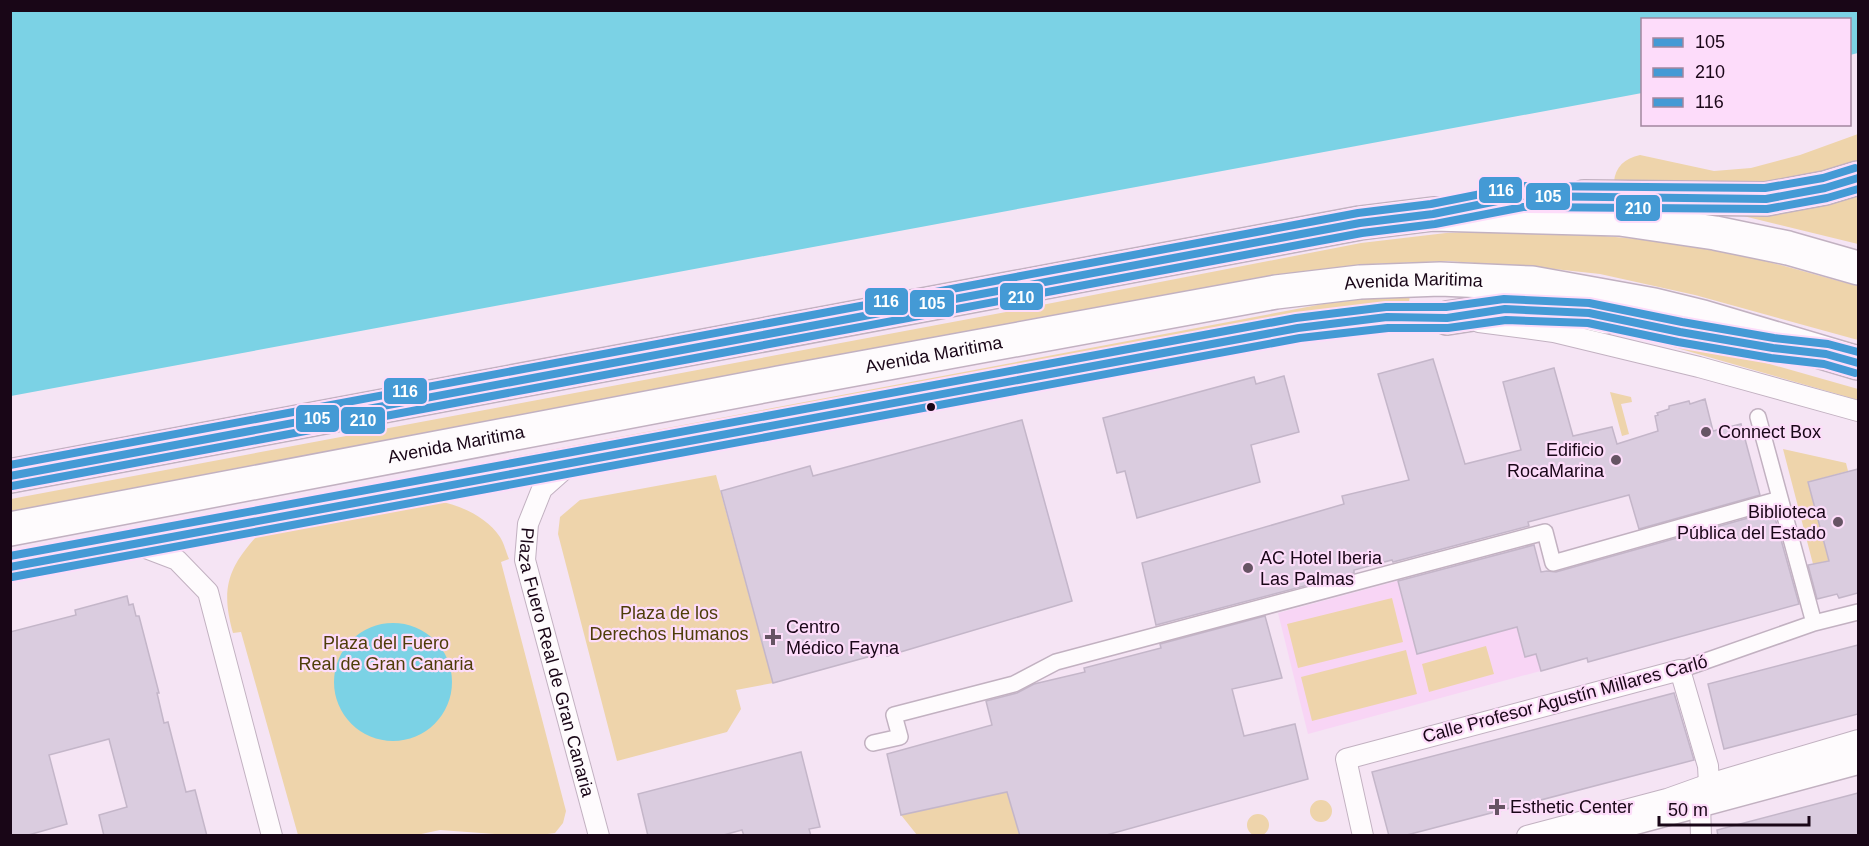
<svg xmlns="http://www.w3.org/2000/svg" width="1869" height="846" viewBox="0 0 1869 846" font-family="Helvetica,sans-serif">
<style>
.built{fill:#f8d5f5}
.green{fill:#eed4ab}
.water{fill:#7bd2e5}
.building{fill:#daccdf;stroke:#c4b6c9;stroke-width:1.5}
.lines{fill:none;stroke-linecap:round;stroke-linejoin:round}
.pedestrian-casing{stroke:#c2b1c1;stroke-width:18}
.minor-casing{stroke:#c2b1c1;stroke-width:22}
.tertiary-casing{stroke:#c2b1c1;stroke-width:27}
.trunk-casing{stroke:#c2b1c1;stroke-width:36}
.pedestrian{stroke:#fefbfd;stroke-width:15}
.minor{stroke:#fefbfd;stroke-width:20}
.tertiary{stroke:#fefbfd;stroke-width:24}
.trunk{stroke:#fefbfd;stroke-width:33}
.bus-1-casing{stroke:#fddcfa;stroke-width:12}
.bus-2-casing{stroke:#fddcfa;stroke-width:12}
.bus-3-casing{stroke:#fddcfa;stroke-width:12}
.bus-1{stroke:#449ad5;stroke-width:8}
.bus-2{stroke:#449ad5;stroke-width:8}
.bus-3{stroke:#449ad5;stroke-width:8}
.bus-dot{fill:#190617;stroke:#fddcfa;stroke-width:2}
.poi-dot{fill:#665464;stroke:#fddcfa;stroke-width:2}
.labels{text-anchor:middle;stroke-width:4.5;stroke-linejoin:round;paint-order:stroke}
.street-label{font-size:18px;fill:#190617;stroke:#fddcfa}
.poi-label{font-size:18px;fill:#190617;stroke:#fddcfa;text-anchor:start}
.park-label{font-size:18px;fill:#4e3d09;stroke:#fddcfa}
.line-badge{stroke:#fddcfa;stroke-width:2}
.badge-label{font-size:16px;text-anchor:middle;font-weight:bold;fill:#fff}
</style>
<rect width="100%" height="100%" fill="#f5e4f4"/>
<!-- built -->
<path class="built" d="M1534,544L1566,664L1308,734L1278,613Z"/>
<!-- green -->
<path class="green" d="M1858,134V167L1792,183L1614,182C1615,167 1625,158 1640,155L1714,171L1751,168L1800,155Z
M1858,186V244L1727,212Z
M1514,230C1590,233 1663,240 1738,255C1778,263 1818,276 1858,286V340L1695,295L1600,274L1545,268L1448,261L1371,264L1308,271L1226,284L11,513V499L1006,312L1361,243L1446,233Z
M1410,294L1409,303L1360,308L11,560V552L1355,298Z
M1660,333L1858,389V400L1656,342L1651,337L1652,334Z
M1610,392L1631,397L1632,402L1621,404L1629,434L1622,436Z
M1783,449L1846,463L1848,471L1808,482L1829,562L1813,564Z
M716,475L773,683L736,690L741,709L727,732L617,761L558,534L560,517L580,500Z
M438,501C460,505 487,517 500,537C504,543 506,552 509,559L501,562L566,811L563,823L555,833L540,835H508L440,830L412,836L298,835L241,632L233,633C221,590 227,569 257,536Z
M1392,598L1403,642L1298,668L1287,624Z
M1486,646L1494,674L1429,692L1422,664Z
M1406,650L1417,694L1312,721L1301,677Z
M1007,792L1020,835H917L901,815Z
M1310 811a11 11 0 1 1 22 0a11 11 0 1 1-22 0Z
M1247 825a11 11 0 1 1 22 0a11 11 0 1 1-22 0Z"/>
<!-- water -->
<path class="water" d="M11,10H1858V53L1850,55V20H1642V93L11,396Z
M334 682a59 59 0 1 1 118 0a59 59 0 1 1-118 0Z"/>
<!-- building -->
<path class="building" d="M1433,359L1465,464L1521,450L1503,382L1554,368L1573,436L1612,427L1617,444L1658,431L1655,416L1658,415L1657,413L1669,409V406L1689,401L1690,404L1705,399L1713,431L1741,424L1760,495L1639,529L1629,495L1528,522L1529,526L1393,562L1392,560L1354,570V573L1156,625L1142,563L1344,504L1342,496L1409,480L1378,374Z
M1284,376L1299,432L1251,445L1260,482L1137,518L1125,471L1117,473L1103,418L1254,377L1256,384Z
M1022,420L1072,601L887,656L886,652L773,683L721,491L810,466L813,476Z
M1858,469V593L1839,598L1837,594L1817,599L1808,565L1829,561L1808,482Z
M1773,511L1799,604L1588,662L1587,658L1541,671L1536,654L1525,657L1517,627L1417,654L1398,581L1534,545L1541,572L1547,571L1556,572Z
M127,596L129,605L133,604L136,616H139L159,693H157L164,723L168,722L186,792L195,790L207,836H104L99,815L127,807L109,739L49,755L67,824L25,836H10V632L76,615L75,610Z
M1265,616L1282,678L1232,689L1244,736L1295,724L1308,779L1103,836H1020L1007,792L901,815L887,754L992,725L986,701L1017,693L1034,684L1085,672L1084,668L1161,648L1160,644Z
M1858,645V714L1724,749L1708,684Z
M1674,693L1694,760L1403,836H1389L1372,772Z
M801,752L820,827L809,829L811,836H744L742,830L720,836H648L638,794Z
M1858,793V836H1718L1717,830Z"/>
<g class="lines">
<!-- pedestrian casing -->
<g class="pedestrian-casing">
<path id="pedestrian" d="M1758,417L1814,623
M1680,670L1814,623L1858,612
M873,743L900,737L894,715L1014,684L1056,662L1545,532L1553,563L1780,499"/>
</g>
<!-- minor casing -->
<g class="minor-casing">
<g id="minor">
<path d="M1479,322L1554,332L1699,367L1858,411"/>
<path id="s1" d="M569,465L542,489L528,524L525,560L599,836"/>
<path d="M135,544L177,560L208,592L272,836"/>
<path d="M1363,836L1346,759L1680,670L1708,766L1709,784L1700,804L1701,836"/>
<path d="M1527,836L1667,799L1709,784L1858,740"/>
</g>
</g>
<!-- tertiary casing -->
<g class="tertiary-casing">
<path id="tertiary" d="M10,567L1298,328L1387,317L1447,318
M1583,836L1858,762"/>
</g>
<!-- trunk casing -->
<g class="trunk-casing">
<g id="trunk">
<path d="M1584,197L1766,199L1825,188L1858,178"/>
<path d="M1447,318L1505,309L1589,313L1606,317"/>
<path d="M10,476L1360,223L1433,214L1620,219L1715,233L1788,248L1858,268"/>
<path id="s2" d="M10,529L779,383L1276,292L1360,282L1440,279L1532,283L1654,305L1703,317L1858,363"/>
</g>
</g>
<!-- pedestrian -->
<use href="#pedestrian" class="pedestrian"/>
<!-- minor -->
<use href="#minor" class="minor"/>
<!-- tertiary -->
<use href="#tertiary" class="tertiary"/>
<!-- trunk -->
<use href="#trunk" class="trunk"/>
<!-- bus-1 casing -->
<g class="bus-1-casing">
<path id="bus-1" d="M10,476L1360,223L1433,214L1522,196L1766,199L1825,188L1858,178
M10,567L1298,328L1387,317L1447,318L1505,309L1589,313L1680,332L1773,348L1826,354L1858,363"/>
</g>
<!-- bus-2 casing -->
<g class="bus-2-casing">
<path id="bus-2" d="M12,486L1362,233L1435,224L1523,207L1767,209L1827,198L1858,189
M12,577L1300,338L1388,328H1448L1506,320L1588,323L1678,342L1771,358L1824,364L1855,373"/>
</g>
<!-- bus-3 casing -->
<g class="bus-3-casing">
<path id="bus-3" d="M10,465L1358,213L1431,204L1521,186L1765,188L1823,178L1855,168
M10,556L1296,318L1386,307H1446L1504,299L1589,303L1682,322L1774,338L1828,344L1858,352"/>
</g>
<!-- bus-1 -->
<use href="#bus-1" class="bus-1"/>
<!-- bus-2 -->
<use href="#bus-2" class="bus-2"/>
<!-- bus-3 -->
<use href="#bus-3" class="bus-3"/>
</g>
<!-- markers -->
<circle class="bus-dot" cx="931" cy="407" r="5"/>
<g class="poi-dot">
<circle cx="1706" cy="432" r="6"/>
<circle cx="1616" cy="460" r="6"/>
<circle cx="1838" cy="522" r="6"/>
<circle cx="1248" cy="568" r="6"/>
<path d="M770 628h6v6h6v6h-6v6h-6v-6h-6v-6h6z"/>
<path d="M1494 798h6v6h6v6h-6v6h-6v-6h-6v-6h6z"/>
</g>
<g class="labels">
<!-- street labels -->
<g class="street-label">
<text dy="6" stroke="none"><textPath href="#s2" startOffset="1426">Avenida Maritima</textPath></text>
<text dy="6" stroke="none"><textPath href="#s2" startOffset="940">Avenida Maritima</textPath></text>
<text dy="6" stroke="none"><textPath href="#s2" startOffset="454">Avenida Maritima</textPath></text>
<text dy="6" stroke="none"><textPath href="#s1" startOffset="216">Plaza Fuero Real de Gran Canaria</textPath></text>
<text transform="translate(1565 699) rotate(-15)" y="6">Calle Profesor Agustín Millares Carló</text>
</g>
<!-- poi labels -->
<g class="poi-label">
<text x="1718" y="438">Connect Box</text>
<text x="1604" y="456" text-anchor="end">Edificio<tspan x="1604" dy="21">RocaMarina</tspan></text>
<text x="1826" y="518" text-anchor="end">Biblioteca<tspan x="1826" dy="21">Pública del Estado</tspan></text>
<text x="1260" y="564">AC Hotel Iberia<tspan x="1260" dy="21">Las Palmas</tspan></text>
<text x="786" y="633">Centro<tspan x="786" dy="21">Médico Fayna</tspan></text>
<text x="1510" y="813">Esthetic Center</text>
</g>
<!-- park labels -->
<g class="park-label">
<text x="669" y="619">Plaza de los<tspan x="669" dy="21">Derechos Humanos</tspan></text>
<text x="386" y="649">Plaza del Fuero<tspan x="386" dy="21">Real de Gran Canaria</tspan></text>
</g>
</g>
<g class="line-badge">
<rect x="1478" y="176" width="45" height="28" rx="6" fill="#449ad5"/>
<rect x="1525" y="182" width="46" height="29" rx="6" fill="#449ad5"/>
<rect x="1615" y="194" width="46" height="28" rx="6" fill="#449ad5"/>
<rect x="999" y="282" width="45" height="29" rx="6" fill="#449ad5"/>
<rect x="864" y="287" width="45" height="29" rx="6" fill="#449ad5"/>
<rect x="909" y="289" width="46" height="29" rx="6" fill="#449ad5"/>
<rect x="383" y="377" width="45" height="28" rx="6" fill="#449ad5"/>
<rect x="295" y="404" width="45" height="29" rx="6" fill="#449ad5"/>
<rect x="340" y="406" width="46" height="29" rx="6" fill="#449ad5"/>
</g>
<g class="badge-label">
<text x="1501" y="196">116</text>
<text x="1548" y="202">105</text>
<text x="1638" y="214">210</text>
<text x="1021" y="303">210</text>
<text x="886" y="307">116</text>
<text x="932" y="309">105</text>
<text x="405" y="397">116</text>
<text x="317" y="424">105</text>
<text x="363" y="426">210</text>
</g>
<!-- border -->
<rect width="1869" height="846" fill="none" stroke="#190617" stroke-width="24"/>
<!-- legend -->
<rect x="1641" y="18" width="210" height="108" fill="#fddcfa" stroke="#a2869f" stroke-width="1.5"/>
<rect x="1653" y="38" width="30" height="9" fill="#449ad5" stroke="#a2869f" stroke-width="1.5"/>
<text x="1695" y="48" font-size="18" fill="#190617">105</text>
<rect x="1653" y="68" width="30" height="9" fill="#449ad5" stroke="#a2869f" stroke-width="1.5"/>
<text x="1695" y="78" font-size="18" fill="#190617">210</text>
<rect x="1653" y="98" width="30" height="9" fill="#449ad5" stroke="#a2869f" stroke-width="1.5"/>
<text x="1695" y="108" font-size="18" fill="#190617">116</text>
<!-- scale -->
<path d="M1659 816v9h150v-9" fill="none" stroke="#190617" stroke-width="3"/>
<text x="1668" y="816" font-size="18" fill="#190617" stroke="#fddcfa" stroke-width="4.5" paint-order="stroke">50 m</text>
</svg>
